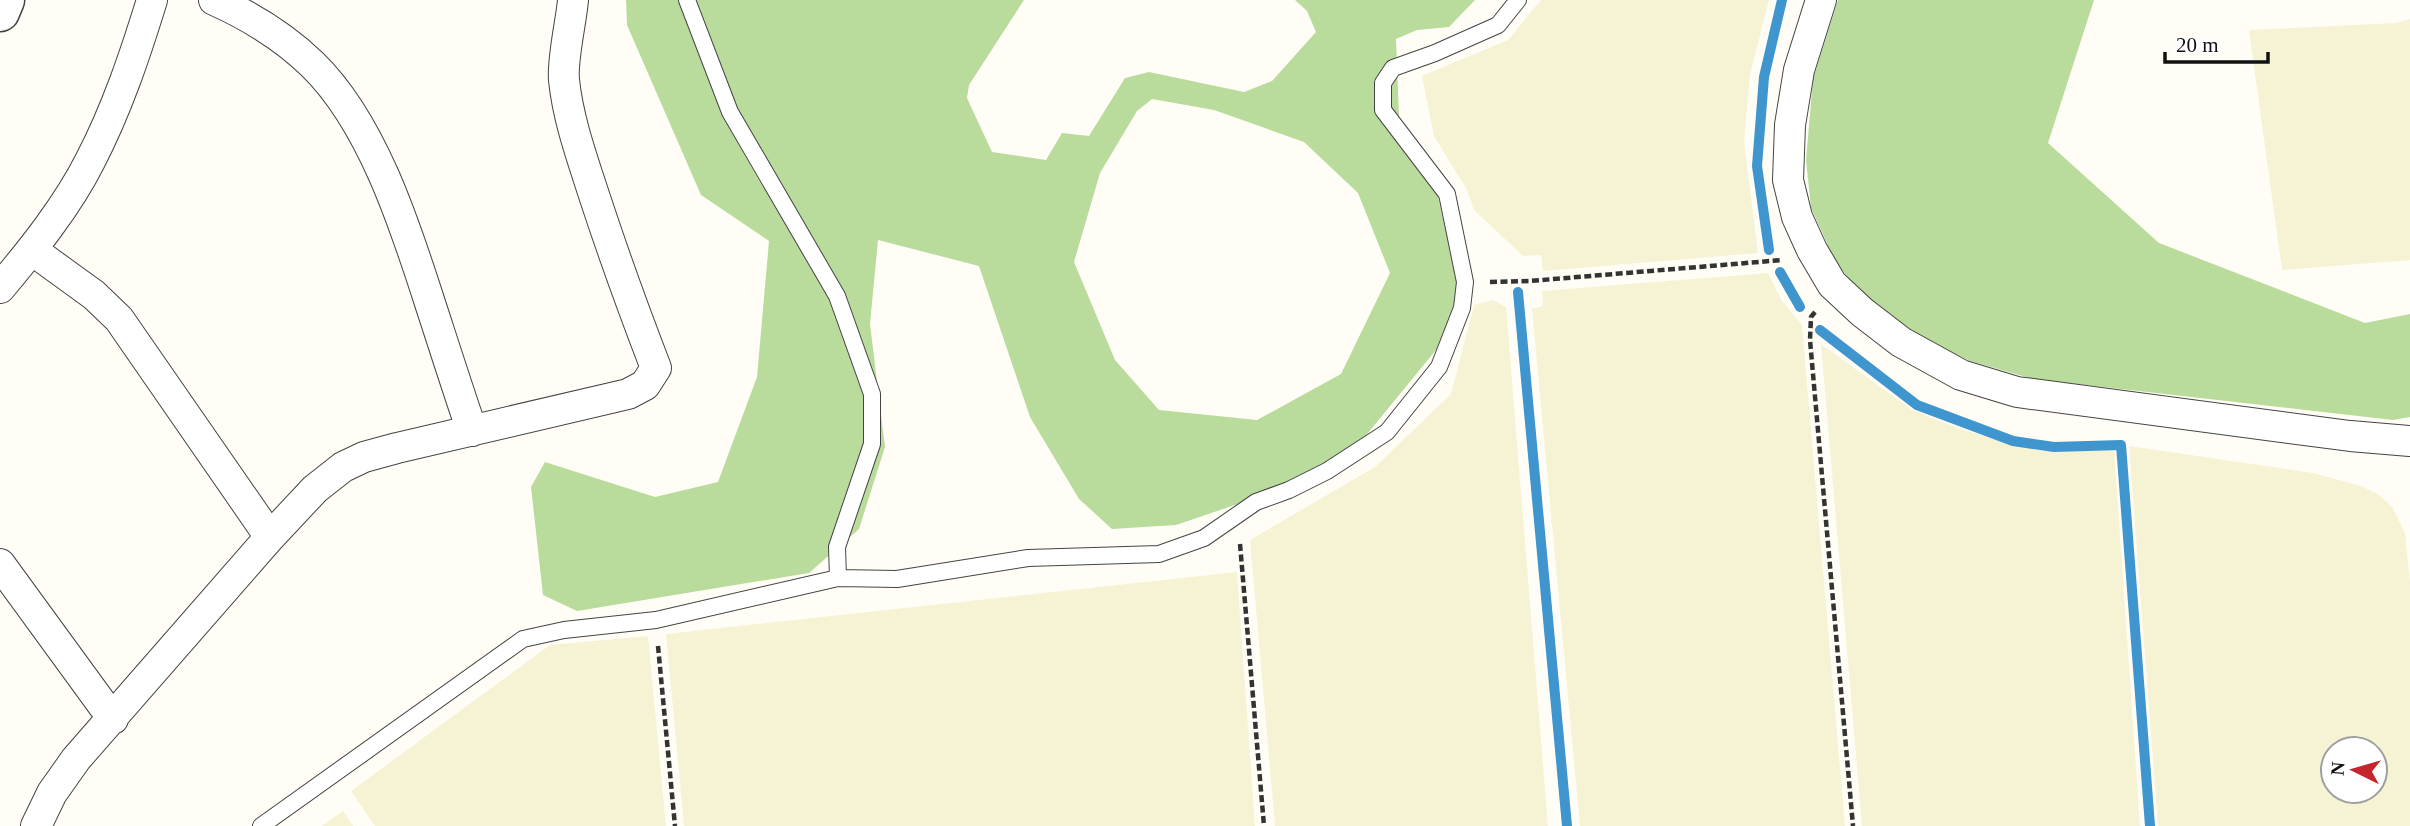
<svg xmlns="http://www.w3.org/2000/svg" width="2410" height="826" viewBox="0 0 2410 826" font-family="Georgia,serif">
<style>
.farmland{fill:#f6f3d4;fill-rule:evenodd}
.forest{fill:#b9dc9c;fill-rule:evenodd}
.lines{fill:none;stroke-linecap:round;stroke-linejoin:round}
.stream{stroke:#3f96cf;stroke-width:10}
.service-casing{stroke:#444;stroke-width:18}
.minor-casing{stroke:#444;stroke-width:32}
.tertiary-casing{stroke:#444;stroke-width:41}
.path{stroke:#333;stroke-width:4.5;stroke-dasharray:7 3.5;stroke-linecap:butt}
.service{stroke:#fff;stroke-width:16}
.minor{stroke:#fff;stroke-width:30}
.tertiary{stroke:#fff;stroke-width:38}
</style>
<rect width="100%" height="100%" fill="#fffdf5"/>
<!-- farmland -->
<path class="farmland" d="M1541,0H1769L1750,75L1744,142L1758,253L1543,271L1541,255L1523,256L1474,210L1467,190L1434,136L1422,76L1508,40Z
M2410,19V260L2282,270L2249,30L2396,23Z
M1768,273L1782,301L1802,325L1845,826H1580L1532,309L1543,306L1542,291Z
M1493,300L1506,307L1548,826H1275L1250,540L1375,467L1451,394L1474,305Z
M1821,344L1912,410L1961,429L2012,445L2051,451L2114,449L2140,826H1862Z
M2129,446L2313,473L2361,486L2379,495L2392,507L2405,533L2410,581V826H2158ZM2333,749H2375V791H2333Z
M1237,572L1255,826H684L666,634Z
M648,636L666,826H375L351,791L550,645Z
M343,811L353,826H322Z"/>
<!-- forest -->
<path class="forest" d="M626,0H1024L969,85L967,98L992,152L1046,160L1062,133L1089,136L1125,78L1149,72L1244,92L1272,81L1316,32L1307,11L1295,0H1475L1449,27L1417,30L1396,39L1399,117L1438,197L1457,278V303L1436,350L1363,439L1279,490L1176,525L1112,529L1079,499L1030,417L979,266L878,240L870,324L885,447L859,529L809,573L577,611L543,595L531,487L545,462L655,497L718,482L757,377L769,241L701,195L627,25ZM1152,99L1214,110L1304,142L1358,193L1390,273L1341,374L1257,420L1159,410L1115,360L1074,262L1100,173L1137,111Z
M1838,0H2094L2048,143L2159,243L2365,323L2410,314V417L2393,420L2033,379L1970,361L1917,336L1861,294L1835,261L1811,208L1806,160L1813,79Z"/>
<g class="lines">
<!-- stream -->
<path class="stream" d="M1769,250L1757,166L1764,77L1782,0
M1780,272L1800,307
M1518,292L1567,826
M1820,330L1917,405L2013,441L2054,447L2121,445L2150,826"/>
<!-- service casing -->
<g class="service-casing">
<path id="service" d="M687,0L730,112L837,296L872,394V444L837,547L838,578
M261,826L523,639L564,630L656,620L838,578L897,579L1028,558L1159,554L1204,538L1256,502L1289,490L1327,471L1387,432L1439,367L1462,308L1465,282L1447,194L1383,110V83L1393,68L1435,53L1498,25L1518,0"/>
</g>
<!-- minor casing -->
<g class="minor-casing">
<path id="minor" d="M214,0C250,16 283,36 312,64C371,121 404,222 429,300C443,343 457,387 472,431
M1821,0L1799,70L1790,125L1788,180L1797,217L1812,250L1832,284L1862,312L1901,342L1961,375L2017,392L2350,436L2410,441
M32,250L94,295L119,319L270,537
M0,288C32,250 68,205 90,161C117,109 135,55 152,0
M0,564L113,719
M36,826L52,793L76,759L270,537L315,489L343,467L364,457L397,448L628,394L645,385L656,368C634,311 613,253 594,195C582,158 568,119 564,80C562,59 571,23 573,0"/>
</g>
<!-- tertiary casing -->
<g class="tertiary-casing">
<path id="tertiary" d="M0,12L5,0"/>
</g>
<!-- path -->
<path class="path" d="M1490,282L1530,281L1782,260
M1815,312L1811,317L1810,340L1853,826
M1240,544L1264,826
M658,646L675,826"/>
<!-- service -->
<use href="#service" class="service"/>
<!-- minor -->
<use href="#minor" class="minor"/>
<!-- tertiary -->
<use href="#tertiary" class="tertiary"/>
</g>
<!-- north arrow -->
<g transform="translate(2354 770) rotate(275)"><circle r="33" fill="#ffffff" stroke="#a0a0a0" stroke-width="2"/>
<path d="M0-5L12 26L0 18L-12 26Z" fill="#c4262e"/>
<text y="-10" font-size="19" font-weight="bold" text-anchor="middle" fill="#111111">N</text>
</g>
<!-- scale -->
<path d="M2165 52v10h103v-10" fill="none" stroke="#111111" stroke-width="3.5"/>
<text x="2176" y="52" font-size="21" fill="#111111" stroke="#ffffff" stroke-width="5" paint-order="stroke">20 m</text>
</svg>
